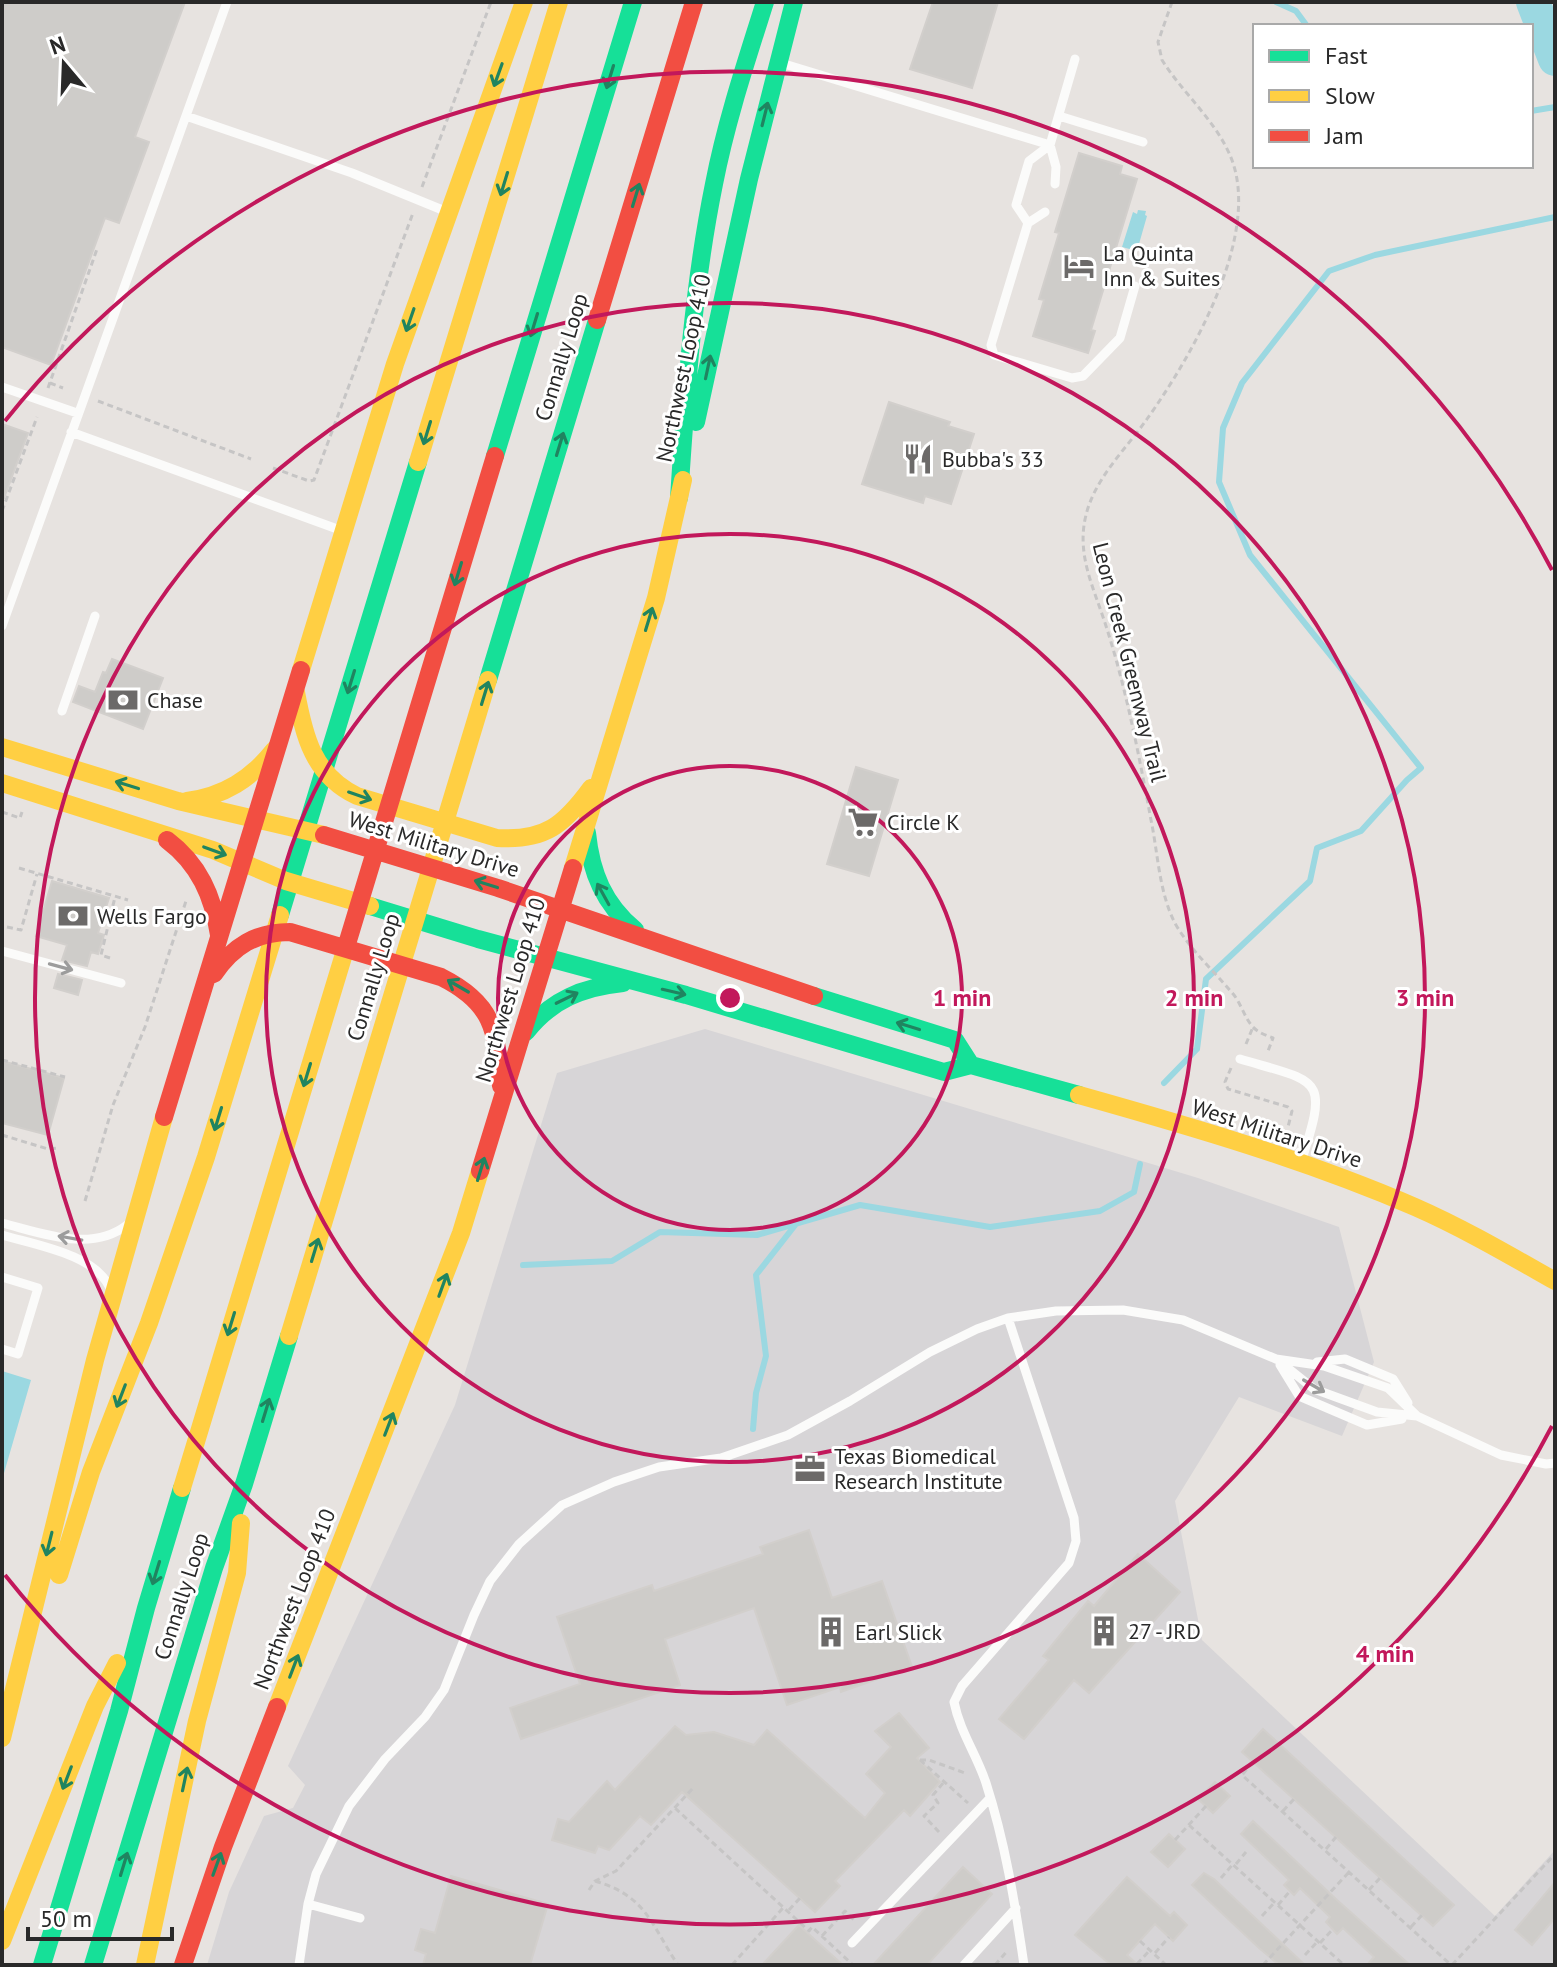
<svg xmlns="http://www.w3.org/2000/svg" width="1557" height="1967" viewBox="0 0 1557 1967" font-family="'PT Sans',sans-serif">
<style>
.industrial{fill:#d7d5d7}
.water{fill:#9bd8e1}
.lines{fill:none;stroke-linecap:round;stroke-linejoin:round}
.stream{stroke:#9bd8e1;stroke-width:6}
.river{stroke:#9bd8e1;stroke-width:34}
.building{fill:#ceccc9;stroke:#d2cfcc;stroke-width:2}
.path{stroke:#c6c5c5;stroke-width:3;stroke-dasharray:6 4;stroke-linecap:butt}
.lane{stroke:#fbfbfa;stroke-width:9}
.fast{stroke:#16e098;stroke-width:18}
.slow{stroke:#ffcf43;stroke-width:18}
.jam{stroke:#f24e42;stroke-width:18}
.oneway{stroke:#208460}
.oneway2{stroke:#9c9c9c}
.ring{fill:none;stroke:#c2185b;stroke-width:4}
.labels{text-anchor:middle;stroke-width:6;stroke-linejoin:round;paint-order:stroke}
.poi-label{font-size:22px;fill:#292929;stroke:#fff;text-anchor:start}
.street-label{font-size:22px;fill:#292929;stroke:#fff}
.centre{fill:#c2185b;stroke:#fff;stroke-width:4}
.ring-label{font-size:24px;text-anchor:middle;font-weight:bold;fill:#c2185b;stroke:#fff;stroke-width:6;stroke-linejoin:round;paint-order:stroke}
</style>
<rect width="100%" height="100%" fill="#e7e3e0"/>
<!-- industrial -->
<path class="industrial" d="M705,1029L1198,1178L1339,1227L1374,1362L1342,1436L1239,1397L1175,1501L1202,1640L1495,1916L1555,1850V1965H207L229,1892L264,1816L293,1808L305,1785L288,1766L455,1405L557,1073Z"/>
<!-- water -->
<path class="water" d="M1138,210L1146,211L1145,215L1147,216L1137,251L1122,247L1133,212L1137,214Z
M2,1371L31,1380L2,1480Z"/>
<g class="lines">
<!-- stream -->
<path class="stream" d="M1276,2L1296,11L1307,26
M1531,111L1555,107
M1164,1083L1197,1049L1206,979L1310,881L1317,848L1361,831L1407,780L1421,768L1250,555L1219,482L1223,428L1242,383L1329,271L1375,255L1555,217
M523,1265L612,1261L660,1232L757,1235L860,1205L990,1227L1100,1211L1134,1192L1140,1164
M753,1429L756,1393L766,1356L756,1275L796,1224"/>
<!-- river -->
<path class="river" d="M1533,2L1555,59"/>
</g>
<!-- building -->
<path class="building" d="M2,2H185L135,137L149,142L119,223L105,218L51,365L2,347Z
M933,2H998L972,88L910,69Z
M1079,153L1122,166L1120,174L1137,179L1091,330L1095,331L1088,353L1033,336L1044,300L1039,299L1059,233L1055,232Z
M889,402L950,422L948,426L974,434L951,504L925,496L923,503L862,484Z
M2,424L28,433L4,498H2Z
M112,659L163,678L143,729L73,702L79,686L95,692L103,672L106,673Z
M856,767L898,780L869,876L827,864Z
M52,881L109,898L98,933L104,935L98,954L91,952L87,966L62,960L67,945L36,936Z
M58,974L82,980L78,995L54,988Z
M2,1061L64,1078L48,1135L2,1123Z
M809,1530L832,1598L882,1581L912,1667L841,1692L840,1687L787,1705L754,1608L665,1639L680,1685L521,1739L510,1708L580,1684L557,1617L652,1585L654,1591L763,1554L760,1547Z
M1138,1554L1180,1592L1089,1693L1074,1680L1024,1739L999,1719L1049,1660L1043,1656L1088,1601L1094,1606Z
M899,1713L929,1748L917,1758L940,1782L910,1816L904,1810L835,1881L840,1886L815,1912L682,1792L651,1825L640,1816L609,1850L598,1846L595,1853L552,1840L558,1819L569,1822L607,1781L615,1790L675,1726L686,1735L714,1732L754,1745L767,1730L865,1818L885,1793L866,1774L891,1747L875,1731Z
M1263,1729L1454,1905L1433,1926L1242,1752Z
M1215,1782L1230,1796L1213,1813L1198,1799Z
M1253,1821L1337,1900L1410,1965H1367L1374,1957L1343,1928L1337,1934L1326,1922L1330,1917L1300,1888L1294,1895L1284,1885L1289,1880L1283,1874L1241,1834Z
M1169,1834L1185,1849L1168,1867L1151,1852Z
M963,1867L992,1894L927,1965H873Z
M1204,1873L1214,1879L1305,1965H1279L1259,1948L1192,1885Z
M451,1876L548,1904L530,1965H423L426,1954L415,1950L421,1929L435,1933Z
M1127,1877L1170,1916L1174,1912L1187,1925L1173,1941L1155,1924L1127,1955L1138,1965H1111L1075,1935Z
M1555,1882V1918L1532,1945L1515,1930Z
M799,1925L814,1939L843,1965H762Z"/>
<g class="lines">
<!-- path -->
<path class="path" d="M1172,2L1158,42L1162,60C1182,92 1213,118 1229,153C1265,230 1192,356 1147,419C1126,449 1095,478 1086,515C1076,555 1094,588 1106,626C1126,688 1139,755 1151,820C1158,853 1159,894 1176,925C1192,952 1214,971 1234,995C1241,1004 1244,1016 1252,1026C1257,1032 1265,1035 1273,1038L1268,1051
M422,187L491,2
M50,383L63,388
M48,388L97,249
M98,401L251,459
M273,468L309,481L314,480L413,213
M2,511L37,417
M2,812L20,818L22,812
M19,868L128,900
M7,927L21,930L37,874
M110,958L101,955L115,897
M1246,1044L1253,1027
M2,1060L65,1077
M1231,1068L1225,1082L1228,1089L1288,1107L1292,1111L1288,1127
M2,1135L48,1149L58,1148
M85,1201L113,1105L145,1027L186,901
M920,1760L968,1803
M920,1760H929L965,1773
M1253,1762L1242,1775L1451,1965
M675,1808L809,1931L812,1927L853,1965
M1283,1811L1294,1799
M1189,1825L1344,1965
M939,1832L924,1816L938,1803L933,1795L944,1782
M1175,1840L1206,1806
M1326,1849L1336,1837
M1236,1864L1246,1852
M1221,1878L1233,1864
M595,1881C647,1896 651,1925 678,1965
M589,1890L595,1881L616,1871L694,1787
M1369,1890L1380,1878
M1278,1905L1290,1891
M789,1910L800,1898
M1262,1916L1275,1902
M1411,1927L1422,1915
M822,1936L845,1911L855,1921
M1140,1941L1166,1965
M1320,1943L1333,1929
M1155,1953L1169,1937
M1305,1955L1318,1941
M1137,1964L1150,1950
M732,1965L783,1908
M995,1965L1008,1950
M1263,1965L1349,1872
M1452,1965L1555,1854"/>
<!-- lane -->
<path class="lane" d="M1075,59L1050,145L1029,161L1016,205L1028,223L991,345L994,355L1072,378L1083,376L1120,338L1135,286
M781,63L1050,145L1056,167L1055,184
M186,116L352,173L445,211
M1059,116L1143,142
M1028,223L1045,212
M2,387L77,413
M71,432L340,530
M2,626L227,2
M62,711L95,616
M2,951L121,983
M1240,1059C1321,1083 1329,1076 1301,1162
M2,1223C42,1233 91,1253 127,1225
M2,1235C35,1245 95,1254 110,1288
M2,1277L38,1288L18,1354L2,1349
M1008,1318L1074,1518L1076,1541L1069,1563L962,1686L954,1702C960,1732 977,1755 986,1783C1005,1842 1015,1903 1024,1965
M1279,1361L1314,1389L1377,1412L1417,1416L1501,1455L1546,1464L1555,1463
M1317,1362L1345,1359L1393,1379L1408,1403
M1280,1365L1299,1396L1367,1425L1402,1419
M308,1904L360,1918
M852,1943L990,1798
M299,1965L308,1904L316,1874L349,1806L385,1759L425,1717L444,1690L474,1615L490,1581L519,1544L562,1505L614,1482L659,1467L721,1458L788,1435L850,1401L930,1352L977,1329L1008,1318L1056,1311L1123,1310L1183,1320L1276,1359L1324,1366L1388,1388L1417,1416
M964,1965L1016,1908"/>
<!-- fast -->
<path class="fast" d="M696,422L749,179L794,2
M495,456L633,2
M679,498C686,393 693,287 714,184C726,122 746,62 765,2
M488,680L597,320
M587,833C591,873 604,904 635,930
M370,906L478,939L686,995L944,1072L971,1065L1079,1095
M280,915L418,462
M814,996L955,1040L971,1065
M526,1032C551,1000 583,987 623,983
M42,1965L119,1711L146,1608L182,1488
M93,1965L214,1568L244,1484L289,1336"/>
<!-- slow -->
<path class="slow" d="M418,462L559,2
M301,670L395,364L524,2
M296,692C304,736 313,775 357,796L497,838C545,841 564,825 591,788
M2,747L178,801L324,835
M2,783L213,850L286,881L370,906
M187,801C224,796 251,779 274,750
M573,868L656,598L683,480
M1079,1095C1193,1127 1306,1160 1415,1207C1463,1228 1509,1255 1555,1281
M289,1336L488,680
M182,1488L347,944
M59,1575L91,1472L149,1323L206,1157L280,915
M277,1707L461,1233L480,1171
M2,1738L95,1360L164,1117
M2,1941L95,1706L117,1663
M145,1965L197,1721L237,1573L241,1523"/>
<!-- jam -->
<path class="jam" d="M597,320L694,2
M324,835L498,888L814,996
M167,840C199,864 213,896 219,935
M347,944L495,456
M214,974C233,946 256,932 290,932L441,977C495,1004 496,1031 501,1086
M164,1117L301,670
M480,1171L573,868
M183,1965L223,1847L277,1707"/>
</g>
<!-- one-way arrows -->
<defs><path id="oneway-shaft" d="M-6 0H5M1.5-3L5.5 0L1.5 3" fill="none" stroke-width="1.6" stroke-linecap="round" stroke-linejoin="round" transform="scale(2)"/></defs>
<g class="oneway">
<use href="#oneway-shaft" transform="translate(498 75) rotate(110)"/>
<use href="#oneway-shaft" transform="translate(610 77) rotate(107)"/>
<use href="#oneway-shaft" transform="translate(765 114) rotate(-76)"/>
<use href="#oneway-shaft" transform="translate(504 184) rotate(107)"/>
<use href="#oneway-shaft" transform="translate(636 195) rotate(-73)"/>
<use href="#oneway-shaft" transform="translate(410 320) rotate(109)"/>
<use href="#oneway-shaft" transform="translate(534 325) rotate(107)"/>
<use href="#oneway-shaft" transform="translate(708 367) rotate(-78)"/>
<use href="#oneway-shaft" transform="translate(427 433) rotate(107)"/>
<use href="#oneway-shaft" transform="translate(560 444) rotate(-73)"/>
<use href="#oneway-shaft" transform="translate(458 574) rotate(107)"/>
<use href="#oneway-shaft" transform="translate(649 619) rotate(-73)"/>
<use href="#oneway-shaft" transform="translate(351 682) rotate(107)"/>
<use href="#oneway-shaft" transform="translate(485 693) rotate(-73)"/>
<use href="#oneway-shaft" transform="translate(127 785) rotate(-163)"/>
<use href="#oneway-shaft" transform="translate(360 796) rotate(19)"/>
<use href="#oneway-shaft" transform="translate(215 851) rotate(20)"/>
<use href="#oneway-shaft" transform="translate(486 884) rotate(-163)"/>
<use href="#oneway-shaft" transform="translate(603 894) rotate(-119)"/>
<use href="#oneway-shaft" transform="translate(458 986) rotate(-150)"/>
<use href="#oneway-shaft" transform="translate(674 992) rotate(13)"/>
<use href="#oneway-shaft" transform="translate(567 998) rotate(-26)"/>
<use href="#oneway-shaft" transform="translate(908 1026) rotate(-163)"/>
<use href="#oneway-shaft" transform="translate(307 1075) rotate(107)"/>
<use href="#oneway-shaft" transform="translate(218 1119) rotate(107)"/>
<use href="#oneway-shaft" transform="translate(481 1169) rotate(-73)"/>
<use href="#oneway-shaft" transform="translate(315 1250) rotate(-73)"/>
<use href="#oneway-shaft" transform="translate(443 1285) rotate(-70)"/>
<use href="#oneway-shaft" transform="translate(231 1324) rotate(107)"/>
<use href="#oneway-shaft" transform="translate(121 1396) rotate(111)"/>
<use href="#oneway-shaft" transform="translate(266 1410) rotate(-73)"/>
<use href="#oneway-shaft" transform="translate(389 1424) rotate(-69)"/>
<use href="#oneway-shaft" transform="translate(49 1544) rotate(104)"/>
<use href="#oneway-shaft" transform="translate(156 1573) rotate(107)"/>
<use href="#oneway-shaft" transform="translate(294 1666) rotate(-69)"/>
<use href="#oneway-shaft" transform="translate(67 1778) rotate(111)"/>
<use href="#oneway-shaft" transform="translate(185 1779) rotate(-78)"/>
<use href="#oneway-shaft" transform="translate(124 1864) rotate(-73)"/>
<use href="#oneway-shaft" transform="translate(217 1864) rotate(-70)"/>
</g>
<g class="oneway2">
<use href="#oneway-shaft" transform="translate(61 967) rotate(15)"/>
<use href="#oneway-shaft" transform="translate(70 1238) rotate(-170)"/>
<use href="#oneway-shaft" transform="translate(1314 1386) rotate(30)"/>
</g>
<!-- distance rings -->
<g class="ring">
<circle cx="730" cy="998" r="232"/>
<circle cx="730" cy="998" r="464"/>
<circle cx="730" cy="998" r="695"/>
<path d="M1552 1426A927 927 0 0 1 5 1575M5 421A927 927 0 0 1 1552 570"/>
</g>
<!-- icons -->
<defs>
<g id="hotel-bare" transform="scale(2.4)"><path d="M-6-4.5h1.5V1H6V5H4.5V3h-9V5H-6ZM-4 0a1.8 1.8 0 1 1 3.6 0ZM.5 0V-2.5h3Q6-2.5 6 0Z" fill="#6c6a69" stroke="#fff" stroke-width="2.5" paint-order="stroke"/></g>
<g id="restaurant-bare" transform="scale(2.4)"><path d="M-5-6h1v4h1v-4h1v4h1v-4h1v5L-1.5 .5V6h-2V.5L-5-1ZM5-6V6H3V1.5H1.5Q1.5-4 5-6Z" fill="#6c6a69" stroke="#fff" stroke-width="2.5" paint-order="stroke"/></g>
<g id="bank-bare" transform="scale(2.4)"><path d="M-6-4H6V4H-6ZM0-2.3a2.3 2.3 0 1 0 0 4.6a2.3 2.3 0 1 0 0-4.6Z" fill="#6c6a69" stroke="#fff" stroke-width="2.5" paint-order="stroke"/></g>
<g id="supermarket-bare" transform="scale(2.4)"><path d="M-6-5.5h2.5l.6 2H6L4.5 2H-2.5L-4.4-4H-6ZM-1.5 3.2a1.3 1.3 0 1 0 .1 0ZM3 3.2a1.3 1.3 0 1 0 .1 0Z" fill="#6c6a69" stroke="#fff" stroke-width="2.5" paint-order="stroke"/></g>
<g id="office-bare" transform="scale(2.4)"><path d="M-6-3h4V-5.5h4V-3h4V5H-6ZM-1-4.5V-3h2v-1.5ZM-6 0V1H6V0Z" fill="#6c6a69" stroke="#fff" stroke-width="2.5" paint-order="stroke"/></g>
<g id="building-bare" transform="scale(2.4)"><path d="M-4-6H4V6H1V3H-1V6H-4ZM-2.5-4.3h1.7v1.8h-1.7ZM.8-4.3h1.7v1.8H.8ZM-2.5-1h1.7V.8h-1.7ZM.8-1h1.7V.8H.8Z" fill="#6c6a69" stroke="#fff" stroke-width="2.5" paint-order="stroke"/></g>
</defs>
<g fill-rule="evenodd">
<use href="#hotel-bare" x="1079" y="266"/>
<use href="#restaurant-bare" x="918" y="459"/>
<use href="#bank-bare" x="123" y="700"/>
<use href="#supermarket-bare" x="863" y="822"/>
<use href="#bank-bare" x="73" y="916"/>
<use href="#office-bare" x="810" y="1469"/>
<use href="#building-bare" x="1104" y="1631"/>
<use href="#building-bare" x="831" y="1632"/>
</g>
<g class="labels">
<!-- poi labels -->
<g class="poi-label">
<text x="1103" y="261">La Quinta<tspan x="1103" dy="25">Inn &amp; Suites</tspan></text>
<text x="942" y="467">Bubba's 33</text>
<text x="147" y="708">Chase</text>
<text x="887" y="830">Circle K</text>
<text x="97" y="924">Wells Fargo</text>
<text x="834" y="1464">Texas Biomedical<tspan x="834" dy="25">Research Institute</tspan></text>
<text x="1128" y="1639">27 - JRD</text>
<text x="855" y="1640">Earl Slick</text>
</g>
<!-- street labels -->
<g class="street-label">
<text transform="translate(561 357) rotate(-73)" y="8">Connally Loop</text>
<text transform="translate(683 368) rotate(-78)" y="8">Northwest Loop 410</text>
<text transform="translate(1130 662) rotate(76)" y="8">Leon Creek Greenway Trail</text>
<text transform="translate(434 844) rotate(17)" y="8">West Military Drive</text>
<text transform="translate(373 977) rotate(-73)" y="8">Connally Loop</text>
<text transform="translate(510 990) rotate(-73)" y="8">Northwest Loop 410</text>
<text transform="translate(1277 1133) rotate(18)" y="8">West Military Drive</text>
<text transform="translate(181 1596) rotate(-72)" y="8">Connally Loop</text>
<text transform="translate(294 1599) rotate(-69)" y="8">Northwest Loop 410</text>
</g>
</g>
<circle cx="730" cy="998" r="12" class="centre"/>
<g class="ring-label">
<text x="962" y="1006">1 min</text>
<text x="1194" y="1006">2 min</text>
<text x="1425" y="1006">3 min</text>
<text x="1385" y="1662">4 min</text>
</g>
<!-- border -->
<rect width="1557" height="1967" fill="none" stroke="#292929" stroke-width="8"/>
<!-- legend -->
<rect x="1253" y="24" width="280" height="144" fill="#ffffff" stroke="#a9a9a9" stroke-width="2"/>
<rect x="1269" y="50" width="40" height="12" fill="#16e098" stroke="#a9a9a9" stroke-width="2"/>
<text x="1325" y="64" font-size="24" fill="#292929">Fast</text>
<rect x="1269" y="90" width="40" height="12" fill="#ffcf43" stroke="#a9a9a9" stroke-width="2"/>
<text x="1325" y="104" font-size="24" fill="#292929">Slow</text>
<rect x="1269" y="130" width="40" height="12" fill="#f24e42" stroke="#a9a9a9" stroke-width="2"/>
<text x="1325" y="144" font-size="24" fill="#292929">Jam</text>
<!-- north arrow -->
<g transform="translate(64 64) rotate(341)" stroke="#ffffff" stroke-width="6" paint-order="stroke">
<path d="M0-6L14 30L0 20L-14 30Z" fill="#292929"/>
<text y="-12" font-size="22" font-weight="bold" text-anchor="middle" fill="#292929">N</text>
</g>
<!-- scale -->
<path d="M28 1927v12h144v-12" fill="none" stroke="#292929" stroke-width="4"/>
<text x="40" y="1927" font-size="24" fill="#292929" stroke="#ffffff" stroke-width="6" paint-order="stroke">50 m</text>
</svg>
